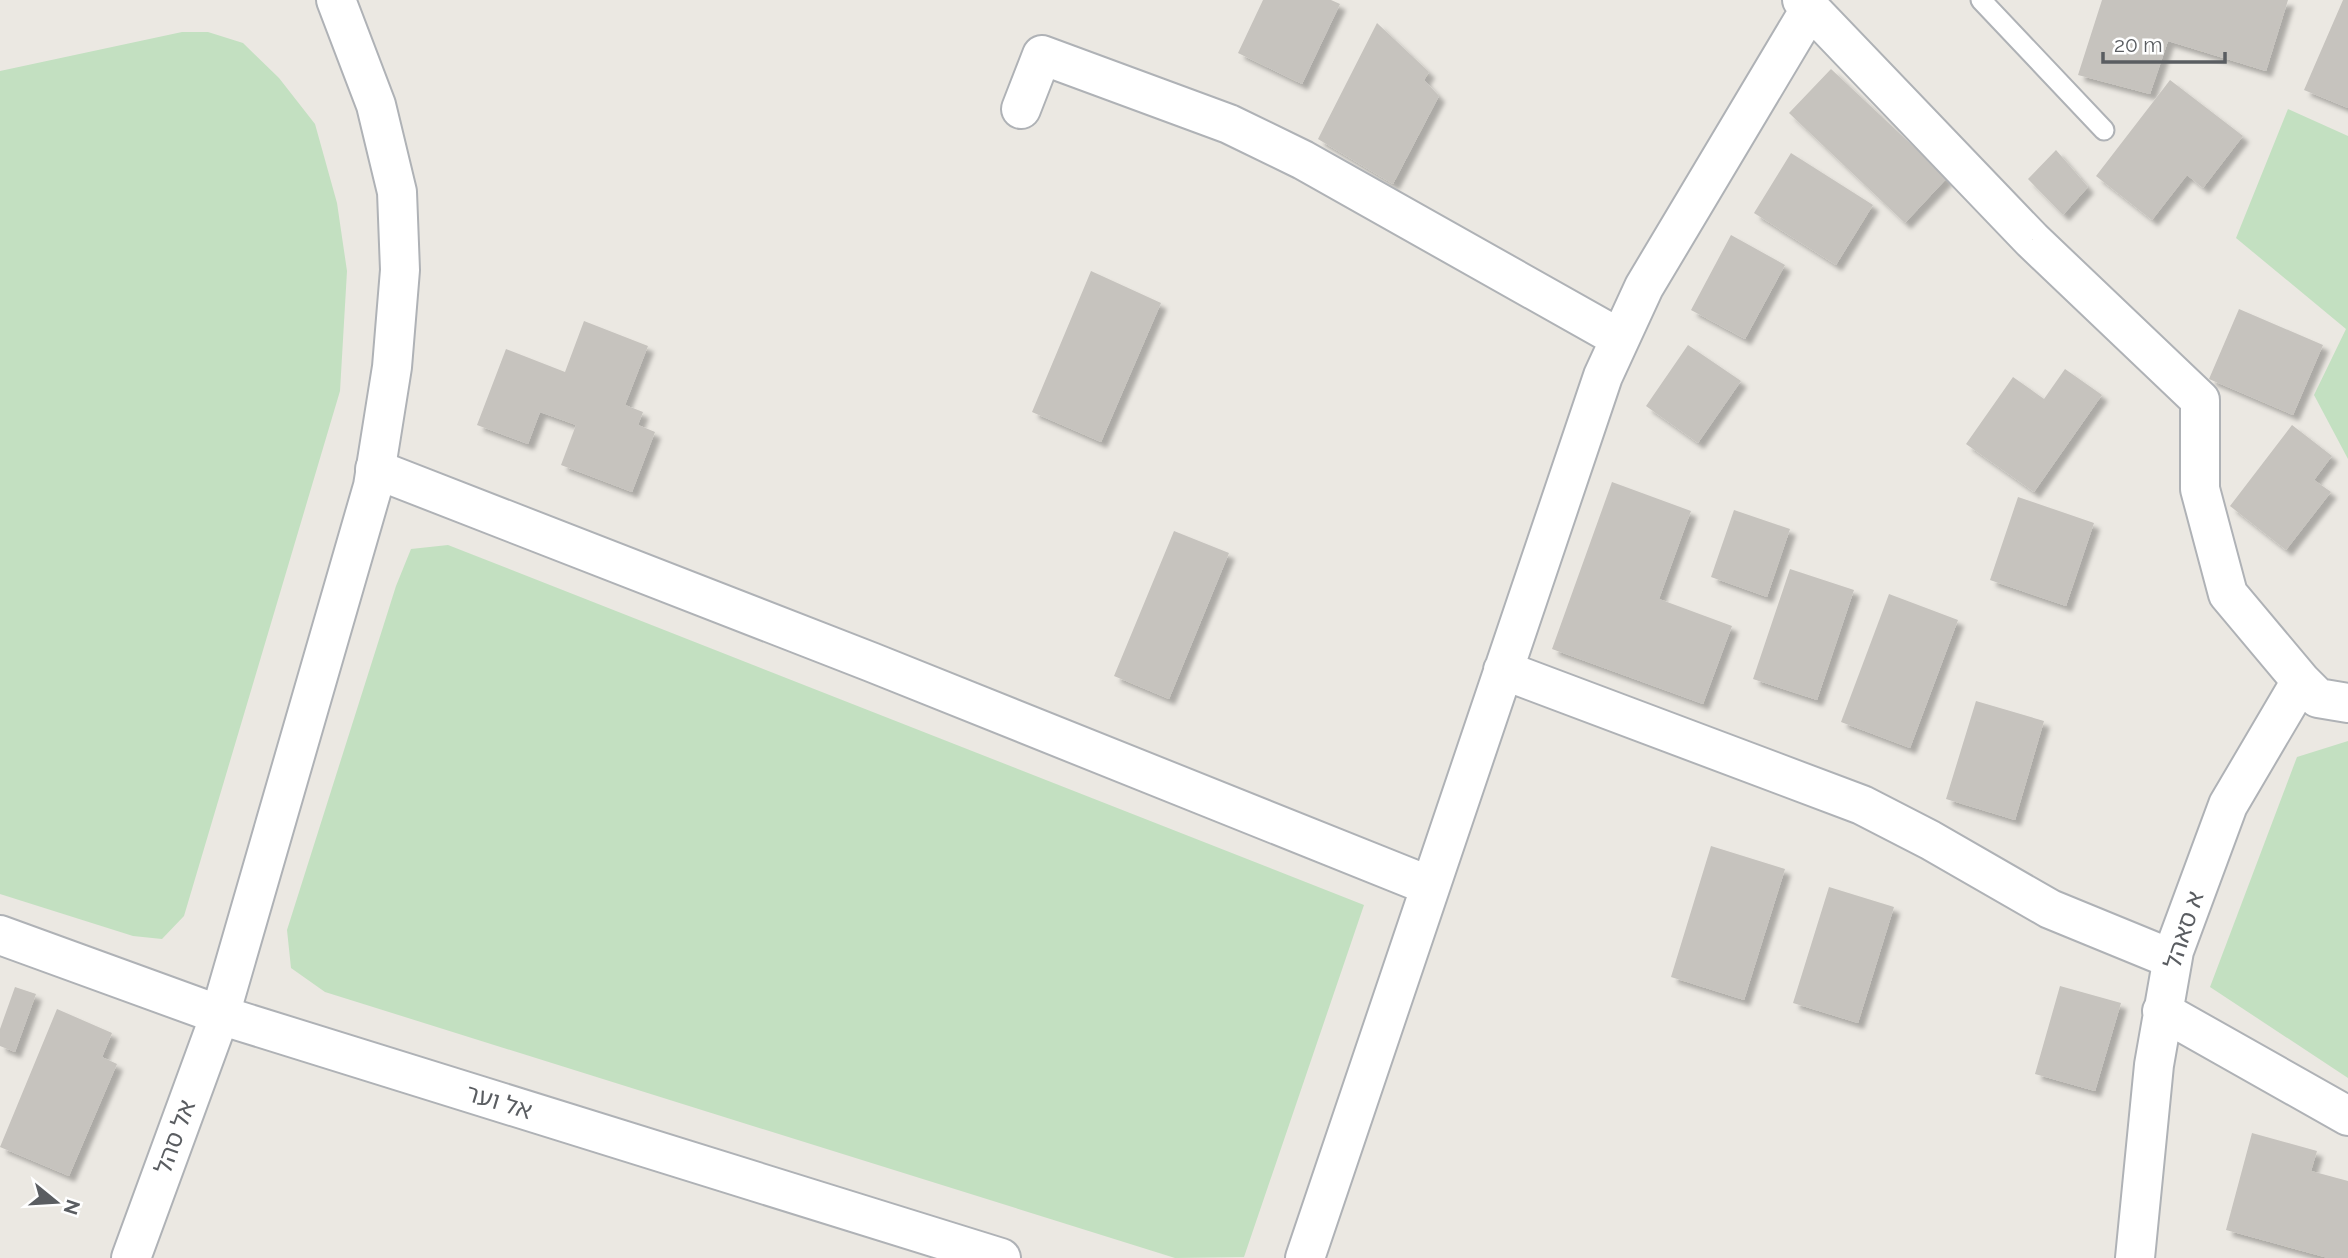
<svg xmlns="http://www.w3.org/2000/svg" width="2348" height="1258" viewBox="0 0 2348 1258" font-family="Raleway,'Noto Sans Hebrew',sans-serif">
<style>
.green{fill:#c3e0c1}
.building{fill:#c6c3be;filter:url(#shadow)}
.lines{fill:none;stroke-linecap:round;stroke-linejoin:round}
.service-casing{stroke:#afb2b6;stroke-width:23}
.minor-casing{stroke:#afb2b6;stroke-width:42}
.tertiary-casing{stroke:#afb2b6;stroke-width:42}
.service{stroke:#fff;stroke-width:19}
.minor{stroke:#fff;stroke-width:38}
.tertiary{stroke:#fff;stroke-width:38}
.labels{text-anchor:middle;stroke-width:5;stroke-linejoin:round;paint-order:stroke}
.street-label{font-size:24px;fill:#5a5d61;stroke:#fff}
</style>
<defs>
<filter id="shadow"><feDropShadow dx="6" dy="6" stdDeviation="2" flood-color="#0004"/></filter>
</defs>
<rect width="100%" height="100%" fill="#ebe8e2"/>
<!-- green -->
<path class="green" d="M182,32H208L243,43L279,78L315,124L337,203L347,271L340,391L184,916L162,939L133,936L0,894V71Z
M2288,109L2348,136V459L2314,395L2346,329L2236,238Z
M448,545L1364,905L1244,1257L1175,1258L325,992L291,968L287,930L396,586L411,549Z
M2348,741V1078L2210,987L2297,757Z"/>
<!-- building -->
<path class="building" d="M1263,0H1331L1340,4L1302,84L1238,53Z
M2102,0H2288L2266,71L2168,41L2150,94L2078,75Z
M2343,0H2348V108L2304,90Z
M1377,23L1429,72L1424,80L1439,96L1393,184L1318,139Z
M1831,69L1947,178L1905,223L1789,113Z
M2170,80L2243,136L2203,188L2187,175L2152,220L2096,176Z
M2056,150L2088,187L2063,215L2028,179Z
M1791,153L1873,205L1836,265L1754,213Z
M1731,235L1785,265L1745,339L1691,310Z
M1091,271L1161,303L1101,442L1032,412Z
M2239,309L2323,345L2293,415L2209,379Z
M584,321L648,346L625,405L643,412L638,425L655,432L632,492L561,465L576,425L540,412L528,444L477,425L506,349L565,372Z
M1688,345L1741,381L1698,443L1646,406Z
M2065,369L2102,395L2034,492L1966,444L2013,377L2044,399Z
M2292,425L2332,456L2314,480L2331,492L2286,550L2230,506Z
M1612,482L1691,511L1659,599L1732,626L1703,704L1552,649Z
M2018,497L2094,523L2066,606L1990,580Z
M1734,510L1790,529L1767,597L1711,577Z
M1174,531L1229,553L1169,699L1114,676Z
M1790,569L1854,590L1817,700L1753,679Z
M1889,594L1958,620L1910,748L1841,722Z
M1976,701L2044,721L2015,820L1946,799Z
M1711,846L1785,869L1744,1000L1671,977Z
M1829,887L1894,907L1858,1023L1793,1003Z
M2060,986L2121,1003L2095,1091L2035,1074Z
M15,987L36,994L15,1052L0,1046V1029Z
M57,1009L112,1033L102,1057L117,1064L69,1176L0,1147Z
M2252,1133L2317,1151L2311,1171L2348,1181V1258H2328L2226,1230Z"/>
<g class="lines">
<!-- service casing -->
<g class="service-casing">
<path id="service" d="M1981,0L2104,130"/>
</g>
<!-- minor casing -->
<g class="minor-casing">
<path id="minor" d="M1802,0L2032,240L2200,400V489L2228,594L2301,681
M1021,109L1042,55L1229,124L1303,160L1619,338
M375,469L871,662L1430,886
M1503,670L1862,805L1930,840L2050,909L2172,959
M0,935L220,1015L1001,1258
M2162,1011L2348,1116
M1305,1258L1603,376L1644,287L1810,9
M2135,1258L2154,1065L2174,951L2228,805L2301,681L2318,698L2348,703"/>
</g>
<!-- tertiary casing -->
<g class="tertiary-casing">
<path id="tertiary" d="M131,1258L220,1015L373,486L392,367L400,270L397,192L376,105L336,0"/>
</g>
<!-- service -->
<use href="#service" class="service"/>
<!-- minor -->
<use href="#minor" class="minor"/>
<!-- tertiary -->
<use href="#tertiary" class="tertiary"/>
</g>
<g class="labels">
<!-- street labels -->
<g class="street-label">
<text transform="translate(2184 930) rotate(-72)" y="8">א סאהל</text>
<text transform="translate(499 1102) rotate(17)" y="8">אל וער</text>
<text transform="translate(175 1137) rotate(-70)" y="8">אל סהל</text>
</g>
</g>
<!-- north arrow -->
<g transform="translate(56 1202) rotate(108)" stroke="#ffffff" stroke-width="5" paint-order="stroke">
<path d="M0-5L12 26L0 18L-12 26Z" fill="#5a5d61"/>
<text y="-10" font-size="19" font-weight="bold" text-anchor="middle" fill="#5a5d61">N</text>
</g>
<!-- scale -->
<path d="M2103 52v10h122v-10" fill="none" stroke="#5a5d61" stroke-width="3.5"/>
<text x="2114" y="52" font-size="21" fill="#5a5d61" stroke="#ffffff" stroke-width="5" paint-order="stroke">20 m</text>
</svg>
